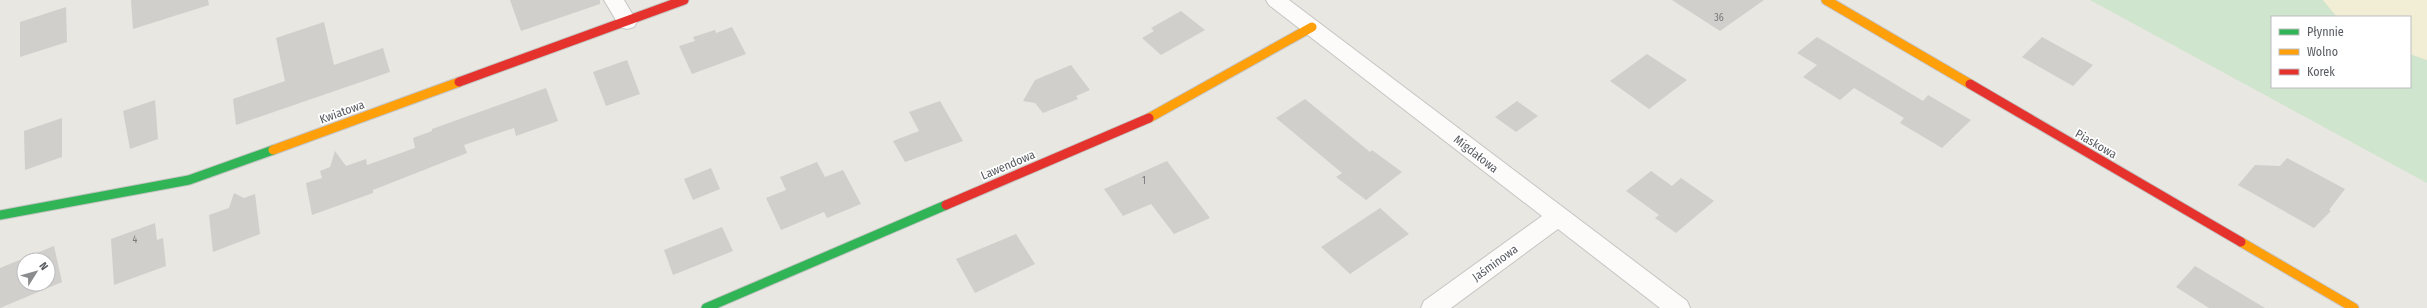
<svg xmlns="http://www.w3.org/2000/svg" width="2427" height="308" viewBox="0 0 2427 308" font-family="'Fira Sans Condensed',sans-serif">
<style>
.green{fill:#cfe5cd}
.sand{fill:#f2eed5}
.building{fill:#d0cfcb;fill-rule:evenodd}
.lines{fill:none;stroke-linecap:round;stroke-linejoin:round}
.street-casing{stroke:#c5c5c4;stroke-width:2}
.fast-casing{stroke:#c4c4c4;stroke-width:11}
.slow-casing{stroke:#c4c4c4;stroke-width:11}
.jam-casing{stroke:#c4c4c4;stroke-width:11}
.street{fill:#fcfbfa;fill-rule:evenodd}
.fast{stroke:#30b455;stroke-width:9}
.slow{stroke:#ff9f0a;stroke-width:9}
.jam{stroke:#e5322d;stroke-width:9}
.labels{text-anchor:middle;stroke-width:3.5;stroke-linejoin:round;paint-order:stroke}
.number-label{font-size:10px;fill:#77797c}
.street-label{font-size:12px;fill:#585b60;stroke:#fff}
</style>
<rect width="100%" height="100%" fill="#e8e7e1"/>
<!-- green -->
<path class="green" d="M2090,0H2323L2337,17H2272V87H2410V54L2427,60V183Z"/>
<!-- sand -->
<path class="sand" d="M2323,0H2427V60L2410,54V17H2337Z"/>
<!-- building -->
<path class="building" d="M131,0H208L209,5L133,29Z
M510,0H600V4L521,31Z
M1672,0H1764L1720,31Z
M66,7L67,42L20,57V22Z
M1181,11L1205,30L1161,55L1142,38L1154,31L1151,28Z
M324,22L334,65L383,48L390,72L236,125L233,99L285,81L276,38Z
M732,27L746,54L692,74L679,46L695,41L693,37L715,30L716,33Z
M1817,37L1923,101L1928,95L1971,120L1942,148L1900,123L1904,118L1854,88L1840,100L1803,77L1817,65L1797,53Z
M2042,37L2093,65L2073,86L2022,57Z
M1647,54L1687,80L1649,109L1610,81Z
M627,60L640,94L606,106L593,72Z
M1071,65L1090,90L1076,96L1078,99L1043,113L1035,103L1023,101L1035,80Z
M546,88L558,121L516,136L514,128L464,145L467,153L373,190V193L312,215L306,183L322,178L320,171L330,167L335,151L346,166L366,159L367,165L415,148L413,138L432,131V129Z
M1305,99L1370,152L1372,150L1402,172L1366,200L1336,177L1342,173L1276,118Z
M155,100L158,139L130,149L123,111Z
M940,101L963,141L905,162L893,141L919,131L909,112Z
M1517,101L1538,116L1516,132L1495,117Z
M62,118V157L25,170L24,131Z
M2287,158L2345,189L2329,210L2331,211L2314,228L2238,185L2255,165L2280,166Z
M1167,161L1210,218L1174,234L1151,204L1123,216L1104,189Z
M817,162L825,177L843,170L861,204L827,218L824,212L781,230L766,198L786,190L780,177Z
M711,168L720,189L693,200L684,179Z
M1651,171L1672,186L1681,178L1714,201L1676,233L1655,218L1659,215L1626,191Z
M234,193L244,198L255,194L260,234L213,252L209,215L229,208Z
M1380,208L1409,234L1350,274L1321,247Z
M155,223L157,240L163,238L166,266L114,285L111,239Z
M722,227L733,251L673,275L664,250Z
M1016,234L1035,264L975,293L956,259Z
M54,246L62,282L0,308V268ZM24,260H48V284H24Z
M2195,266L2265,308H2209L2176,287Z"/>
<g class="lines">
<!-- street casing -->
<g class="street-casing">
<path id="street" d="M604,0H624L637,22L634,27L627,29L620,27Z
M1266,0H1289L1687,301L1690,308H1660L1558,229L1451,308H1421L1424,301L1542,216L1269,5Z"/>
</g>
<!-- fast casing -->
<g class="fast-casing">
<path id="fast" d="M0,215L189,180L273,150
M706,308L946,205"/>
</g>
<!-- slow casing -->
<g class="slow-casing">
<path id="slow" d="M1826,0L1970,84
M1149,118L1312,27
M273,150L459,82
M2241,242L2354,308"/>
</g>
<!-- jam casing -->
<g class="jam-casing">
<path id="jam" d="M459,82L684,0
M1970,84L2241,242
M946,205L1149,118"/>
</g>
<!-- street -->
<use href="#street" class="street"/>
<!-- fast -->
<use href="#fast" class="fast"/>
<!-- slow -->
<use href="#slow" class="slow"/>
<!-- jam -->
<use href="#jam" class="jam"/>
</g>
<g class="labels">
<!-- number labels -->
<g class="number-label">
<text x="1719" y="21">36</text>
<text x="1144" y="184">1</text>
<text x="135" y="243">4</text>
</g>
<!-- street labels -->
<g class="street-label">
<text transform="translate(342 112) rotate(-20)" y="4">Kwiatowa</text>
<text transform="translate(2096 144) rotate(30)" y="4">Piaskowa</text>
<text transform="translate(1476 154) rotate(38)" y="4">Migdałowa</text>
<text transform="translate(1008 165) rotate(-23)" y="4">Lawendowa</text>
<text transform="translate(1495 263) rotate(-36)" y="4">Jaśminowa</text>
</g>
</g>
<!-- legend -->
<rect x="2271" y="16" width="140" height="72" fill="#ffffff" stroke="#bcbdbf"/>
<rect x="2279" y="29" width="20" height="6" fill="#30b455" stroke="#bcbdbf"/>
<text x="2307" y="36" font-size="12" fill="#585b60">Płynnie</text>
<rect x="2279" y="49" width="20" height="6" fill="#ff9f0a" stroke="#bcbdbf"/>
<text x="2307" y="56" font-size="12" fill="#585b60">Wolno</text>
<rect x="2279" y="69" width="20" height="6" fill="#e5322d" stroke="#bcbdbf"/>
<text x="2307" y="76" font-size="12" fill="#585b60">Korek</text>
<!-- north arrow -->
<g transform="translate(36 272) rotate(53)"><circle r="19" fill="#ffffff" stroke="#bcbdbf"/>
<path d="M0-3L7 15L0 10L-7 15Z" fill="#8a8c8d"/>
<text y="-6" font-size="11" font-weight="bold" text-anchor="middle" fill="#585b60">N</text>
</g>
</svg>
